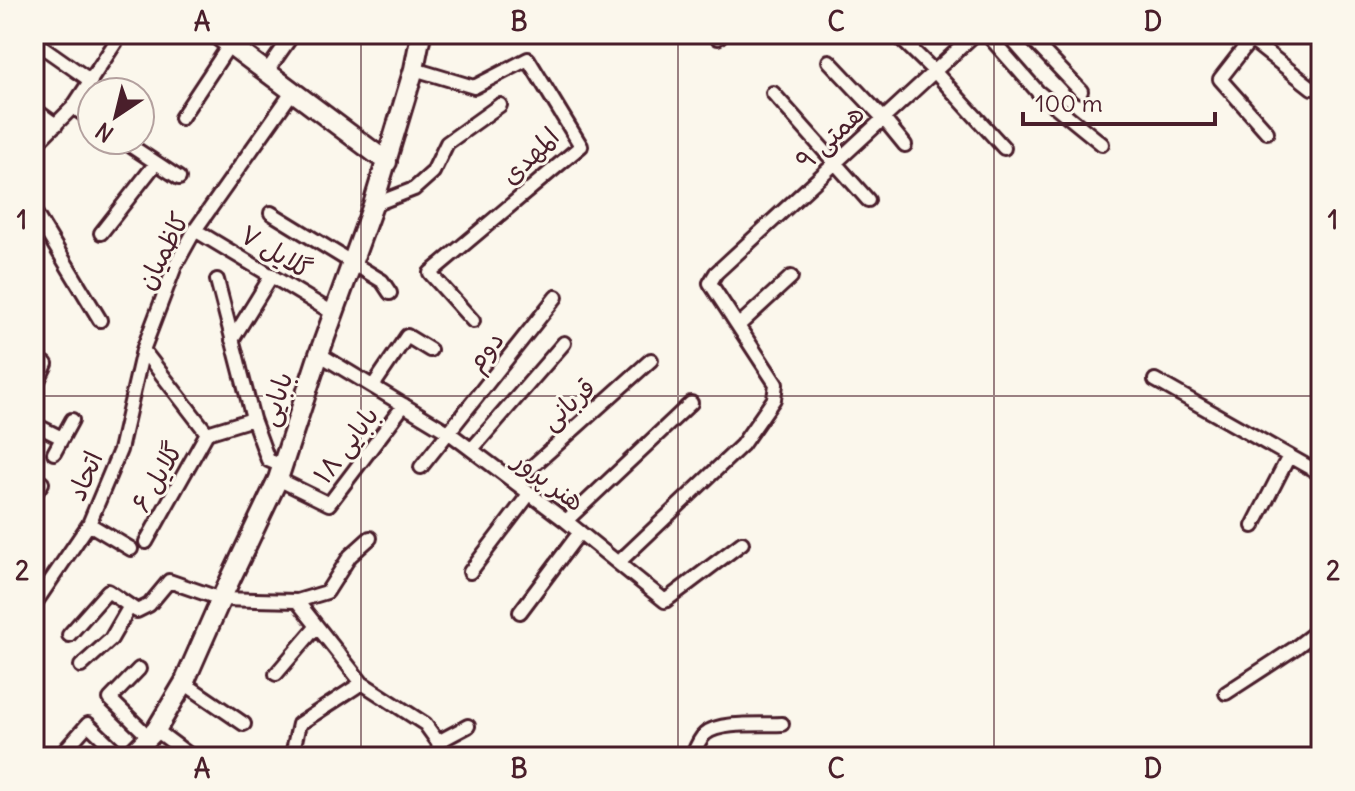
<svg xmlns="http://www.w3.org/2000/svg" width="1355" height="791" viewBox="0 0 1355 791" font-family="Delius,'Playpen Sans Arabic',sans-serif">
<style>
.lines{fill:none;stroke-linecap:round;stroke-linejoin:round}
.street-casing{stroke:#4a1f2b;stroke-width:18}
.secondary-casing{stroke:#4a1f2b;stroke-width:24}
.street{stroke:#fbf7ec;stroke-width:12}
.secondary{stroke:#fbf7ec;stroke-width:18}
.grid{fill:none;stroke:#4a1f2b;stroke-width:2;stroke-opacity:0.55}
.labels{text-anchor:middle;stroke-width:6;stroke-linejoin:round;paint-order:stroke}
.street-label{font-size:26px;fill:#4a1f2b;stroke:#fbf7ec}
.neatline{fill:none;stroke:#4a1f2b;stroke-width:3}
.grid-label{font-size:26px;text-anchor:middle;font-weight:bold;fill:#4a1f2b}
</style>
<rect width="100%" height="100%" fill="#fbf7ec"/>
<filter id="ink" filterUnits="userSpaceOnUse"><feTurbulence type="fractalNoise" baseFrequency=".0125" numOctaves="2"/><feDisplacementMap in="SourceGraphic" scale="16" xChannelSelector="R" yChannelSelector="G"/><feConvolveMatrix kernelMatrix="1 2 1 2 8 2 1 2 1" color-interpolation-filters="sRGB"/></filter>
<g filter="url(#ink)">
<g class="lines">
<!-- street casing -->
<g class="street-casing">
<path id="street" d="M713,34L718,38L722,34
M896,34L934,71L1004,148
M987,34L1038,92L1102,144
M1027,34L1081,91
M1255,34L1220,79L1267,132
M1251,40L1312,88
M34,41L91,81
M829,61L883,118L905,145
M414,69L474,87L528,59L581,146L430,273L473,321
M267,71L293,34
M773,93L868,200
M73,107L92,120
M34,109L56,125
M181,118L230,44
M122,140L179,178
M34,146L73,107L121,34
M373,205L414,189L433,172L447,143L500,105
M34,211L100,320
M271,213L382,281L390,293
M195,230L333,313
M101,233L156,163
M217,280L253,419L268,460L282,466
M738,326L791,277
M232,340L272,275
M143,350L207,433
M319,354L448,432L566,521L665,601L742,543
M34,357L46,364L34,389
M1155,380L1321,474
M373,386L407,336L430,350
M34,424L62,438
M472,449L564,343
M54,453L72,420
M421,467L556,297
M278,479L329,504L404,405
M515,482L651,360
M34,495L42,483
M566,521L691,403
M89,524L131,549
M1253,526L1289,456
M146,542L207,433L253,419
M618,563L742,445L774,399L776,384L710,283L716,273L975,34
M470,572L530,493
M297,601L327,592L350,556L370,538
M34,605L89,524L120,450L143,350L175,266L195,230L293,91
M520,612L580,532
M69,635L108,591L137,611L149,605L169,581L221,599L297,601L362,683L425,724L438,742L440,757
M81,666L111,639L130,606
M139,669L110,699L149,737
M276,674L317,626
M184,683L244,724
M1226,693L1295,648L1321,628
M156,730L192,757
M438,742L468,726
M66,749L88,724L122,757
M293,750L313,757
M288,757L293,750L299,724L362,683
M692,757C695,750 699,739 705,734C719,721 763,725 782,724"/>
</g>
<!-- secondary casing -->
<g class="secondary-casing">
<path id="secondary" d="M216,34L387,162
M129,757L156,730L184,683L221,599L278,479L319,354L373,205L414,69L421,34"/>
</g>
<!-- street -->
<use href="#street" class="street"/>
<!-- secondary -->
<use href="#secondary" class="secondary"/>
</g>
</g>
<!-- grid -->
<path class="grid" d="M361,34V757M678,34V757M994,34V757M34,396H1321"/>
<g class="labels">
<!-- street labels -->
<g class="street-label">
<text transform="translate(830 137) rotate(-43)" y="9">همتی ۹</text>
<text transform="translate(530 156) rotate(-44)" y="9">المهدی</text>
<text transform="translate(163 251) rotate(-63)" y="9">کاظمیان</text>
<text transform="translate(276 252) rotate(31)" y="9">گلایل ۷</text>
<text transform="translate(485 351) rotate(-51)" y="9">دوم</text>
<text transform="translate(276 399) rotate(-72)" y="9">بابایی</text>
<text transform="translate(568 404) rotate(-42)" y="9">قربانی</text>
<text transform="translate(346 445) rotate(-53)" y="9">بابایی ۱۸</text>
<text transform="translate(85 476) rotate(-67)" y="9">اتحاد</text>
<text transform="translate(157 477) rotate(-60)" y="9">گلایل ۶</text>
<text transform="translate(549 481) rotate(37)" y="9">هنر پرور</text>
</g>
</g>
<!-- margin -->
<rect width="1355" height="791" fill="none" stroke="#fbf7ec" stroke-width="88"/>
<!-- north arrow -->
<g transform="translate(116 116) rotate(215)"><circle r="38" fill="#fbf7ec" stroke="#b4a19f" stroke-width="2"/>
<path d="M0-6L14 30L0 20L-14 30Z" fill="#4a1f2b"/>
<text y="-12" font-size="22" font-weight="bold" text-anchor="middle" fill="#4a1f2b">N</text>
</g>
<!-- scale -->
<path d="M1023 112v12h192v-12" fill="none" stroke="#4a1f2b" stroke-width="4"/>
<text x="1035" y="112" font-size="24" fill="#4a1f2b" stroke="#fbf7ec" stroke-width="6" paint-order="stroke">100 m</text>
<rect x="44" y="44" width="1267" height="703" class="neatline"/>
<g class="grid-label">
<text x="202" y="31">A</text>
<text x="519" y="31">B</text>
<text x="836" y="31">C</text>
<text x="1153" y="31">D</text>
<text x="22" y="229">1</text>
<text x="1333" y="229">1</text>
<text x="22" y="580">2</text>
<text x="1333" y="580">2</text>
<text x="202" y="778">A</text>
<text x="519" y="778">B</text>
<text x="836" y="778">C</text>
<text x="1153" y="778">D</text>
</g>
</svg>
